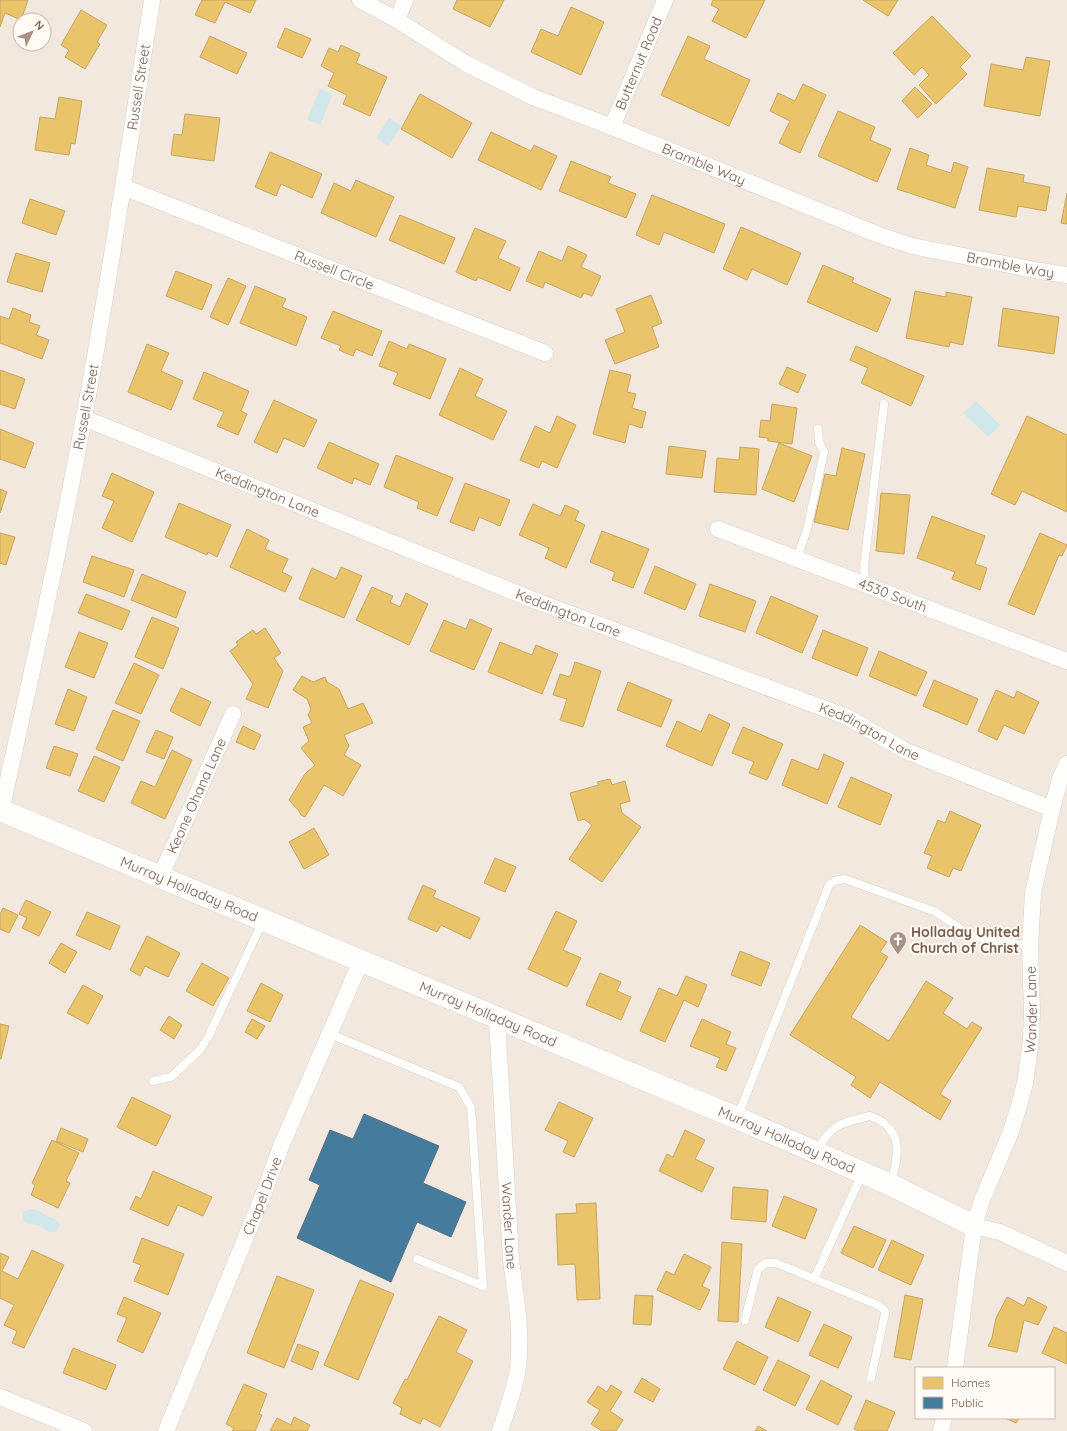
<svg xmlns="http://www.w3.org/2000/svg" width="1067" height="1431" viewBox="0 0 1067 1431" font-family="Quicksand,sans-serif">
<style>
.residential{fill:#f2e8de;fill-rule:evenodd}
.water{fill:#d0e8ea}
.homes{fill:#e9c46a;stroke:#c8a561}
.public{fill:#457b9d;stroke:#557285}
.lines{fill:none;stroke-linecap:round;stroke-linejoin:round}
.lane-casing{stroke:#d7d1cb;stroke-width:9}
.street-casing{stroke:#d7d1cb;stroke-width:17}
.secondary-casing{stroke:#d9d2cb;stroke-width:23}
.lane{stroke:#fefefd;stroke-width:8}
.street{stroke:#fefefd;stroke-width:16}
.secondary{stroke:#fefefd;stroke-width:22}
.labels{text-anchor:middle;stroke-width:4;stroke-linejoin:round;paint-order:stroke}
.street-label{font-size:14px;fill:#7a5c4d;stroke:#fffaf3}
.poi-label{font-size:14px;font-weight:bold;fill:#7a5c4d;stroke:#fffaf3;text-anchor:start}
</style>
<rect width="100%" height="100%" fill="#f9f5f0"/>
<!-- residential -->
<path class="residential" d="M0,0H1067V1431H0ZM20,20H44V44H20ZM916,1368H1054V1418H916Z"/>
<!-- water -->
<path class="water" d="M320,89L333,94L320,125L307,119Z
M389,118L402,126L388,146L376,138Z
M976,401L1000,425L988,437L963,413Z
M34,1209L40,1211L44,1215L55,1219L58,1222L60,1225L55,1232H48L38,1225L26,1223L22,1218V1215L24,1211Z"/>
<!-- homes -->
<path class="homes" d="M0,0H28L21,20L5,13L0,27Z
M202,0H256L250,13L225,2L215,23L195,15Z
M457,0H504L490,27L453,9Z
M713,0H765L746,38L712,21L719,9L711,5Z
M863,0H898L888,16Z
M571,7L604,22L581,75L531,52L541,29L558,36Z
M81,10L107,25L97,42L100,44L85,69L65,57L69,50L61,45Z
M932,16L971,56L960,67L967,74L936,104L919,85L929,75L922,67L914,75L893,53Z
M285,28L311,39L302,58L277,47Z
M210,36L247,53L237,74L200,57Z
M688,36L710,46L704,59L750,80L729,126L661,95Z
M341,45L360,54L356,63L387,77L370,116L343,104L347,95L328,86L334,73L321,66L329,48L338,52Z
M1026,57L1050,61L1040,116L984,106L991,64L1023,70Z
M803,84L826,95L800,153L779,143L790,121L770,111L778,93L795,101Z
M915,87L932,104L918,118L902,101Z
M420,94L472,123L452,158L401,129Z
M59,97L82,101L75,144L71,143L69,155L35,150L40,117L55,119Z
M838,111L875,127L870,140L891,149L877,182L818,156Z
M185,114L220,118L214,161L171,155L174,134L182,135Z
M491,132L531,151L534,145L557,156L541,190L478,160Z
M910,148L929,155L926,165L951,173L954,162L968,167L955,208L897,189Z
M270,152L322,174L312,198L281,184L276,196L255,187Z
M571,161L611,177L608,183L636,194L626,218L559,191Z
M987,168L1024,175L1023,182L1050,187L1046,211L1018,206L1016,217L979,210Z
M356,180L394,197L376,237L321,213L334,183L351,191Z
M1067,193V224L1061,223Z
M652,195L725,224L714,253L664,232L659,245L636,235Z
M30,199L65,211L56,235L22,223Z
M400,215L455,238L444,264L389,240Z
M741,227L801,253L787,285L752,269L747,280L723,269Z
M475,228L506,241L498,258L520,268L510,291L478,277L476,281L456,272Z
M568,246L587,255L581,267L601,276L592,296L584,293L581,298L545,282L543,288L526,281L539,251L562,261Z
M16,253L50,263L42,292L7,282Z
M823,265L854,278L852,282L891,299L877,332L807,302Z
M176,271L212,285L202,310L166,296Z
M228,278L246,286L228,325L210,317Z
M255,286L286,299L282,307L307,317L296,346L240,323Z
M915,291L946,297V292L972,297L963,345L950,342L949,347L906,338Z
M651,295L662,323L652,327L659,347L615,364L605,340L625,332L616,309Z
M13,308L31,315L29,322L40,326L36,335L49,340L42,359L0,343V316L9,319Z
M1003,308L1059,317L1054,354L998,346Z
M333,311L382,331L372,356L356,349L353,356L339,350L341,346L321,338Z
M389,341L407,349L409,344L446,359L430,399L393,384L398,373L379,366Z
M147,344L169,353L161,371L183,381L171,410L128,392Z
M856,346L924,376L911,406L861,383L868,368L850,360Z
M787,367L806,375L798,393L779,384Z
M460,368L483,379L475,396L507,411L493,440L439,415Z
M0,370L25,379L15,409L0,404Z
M610,370L631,375L627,392L636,394L632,408L646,412L642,428L629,424L625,443L593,434Z
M204,372L249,391L241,411L247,414L238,435L217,426L224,412L193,399Z
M274,400L317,420L304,447L284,438L277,453L254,442Z
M772,404L797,408L792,444L768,441V438L759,437L761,420L770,421Z
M557,416L576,425L557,468L542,461L539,468L520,460L535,426L550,433Z
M1027,416L1067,435V512L1022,491L1015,505L991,494Z
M0,429L34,443L25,468L0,459Z
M329,442L379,464L370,485L354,478L352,484L317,468Z
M779,443L812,456L794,502L762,489Z
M669,446L706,451L702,478L666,474Z
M740,447L759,449L756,495L714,492L717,458L739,460Z
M842,448L865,454L848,530L814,522L825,474L836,476Z
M396,455L453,478L437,516L417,508L419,502L384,487Z
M112,473L154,492L132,542L102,528L114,501L102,496Z
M465,483L510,500L500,526L479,517L474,531L450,522Z
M0,489L7,492L0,513Z
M881,493L910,495L904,554L876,551Z
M179,503L231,525L217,557L208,552L207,555L165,537Z
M533,504L560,516L565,505L579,511L575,520L585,525L566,568L545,558L549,548L519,535Z
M932,516L985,536L975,564L987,568L980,590L952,579L955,572L917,558Z
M247,529L269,540L265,549L288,559L282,572L292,577L285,592L230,567Z
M602,531L649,549L633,588L612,580L615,572L590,562Z
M0,533L15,537L6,565L0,563Z
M1040,533L1067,545L1062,556L1059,555L1034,615L1008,604Z
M92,556L134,570L124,597L83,582Z
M655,566L696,584L685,610L644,593Z
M341,567L362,576L344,618L299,599L312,568L336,579Z
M142,574L186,592L176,618L131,600Z
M710,584L756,601L745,632L699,616Z
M372,587L393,596L390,602L400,607L406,593L428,604L409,645L356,620Z
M86,594L130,611L122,630L78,613Z
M771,596L818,616L802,653L756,633Z
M152,617L179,628L163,669L135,657Z
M470,619L492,629L474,670L430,651L444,620L466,629Z
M265,628L281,653L274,658L283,671L268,708L246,699L253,684L230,651L238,645L236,642L253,630L256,634Z
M823,630L868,648L857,676L812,658Z
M79,632L108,643L94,678L65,667Z
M500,642L532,655L536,645L558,654L542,694L488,672Z
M879,651L927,672L916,696L869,676Z
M575,662L601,671L583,727L560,720L567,699L553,695L560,674L570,677Z
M134,663L159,675L141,714L115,703Z
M302,676L313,682L325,677L327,682L339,689L348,709L363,703L373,723L344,735L349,746L344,755L361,765L343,796L324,785L305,817L301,815L299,811L289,800L305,774L315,765L301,748L309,741L303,727L312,723L308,715L311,709L307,699L293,690Z
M934,680L978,699L967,725L923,706Z
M628,682L672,700L661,727L617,710Z
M181,688L211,702L200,726L170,711Z
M68,689L87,697L74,731L55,724Z
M996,690L1014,698L1017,691L1039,702L1024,734L1004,725L997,740L978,731Z
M113,710L140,721L123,761L96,749Z
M709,714L730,724L712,766L666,746L677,721L701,732Z
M243,726L261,735L254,750L236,742Z
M743,727L783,744L767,780L749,773L754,762L732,753Z
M156,730L173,737L164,759L146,752Z
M54,746L78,754L70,776L46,768Z
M172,750L192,760L165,819L131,803L141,781L155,787Z
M824,754L844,763L827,804L782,785L792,759L818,770Z
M94,756L120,767L104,802L78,791Z
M851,777L892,795L880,825L838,807Z
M610,779L612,785L625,781L630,801L620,804L622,813L641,827L602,882L569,859L592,825L584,819L578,821L570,793L599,785L597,782Z
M950,811L981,825L961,871L953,868L949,877L927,868L932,856L924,853L938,820L945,823Z
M314,828L329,855L304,869L289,842Z
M495,858L516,867L505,892L484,883Z
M423,885L436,891L433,897L480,918L470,939L441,925L437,932L408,919Z
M26,900L51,912L39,936L22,928L27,918L19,914Z
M3,908L18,915L9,933L0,929V914Z
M556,911L577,921L563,950L581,958L567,987L528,969Z
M87,912L120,926L110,950L76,935Z
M860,925L887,942L880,952L888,957L851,1017L889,1041L926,981L953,998L943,1013L967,1029L972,1022L982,1028L940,1094L951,1101L940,1120L880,1082L870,1098L851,1085L856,1077L790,1035Z
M147,936L180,953L168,977L145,966L140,976L130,970Z
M61,943L77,952L65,973L49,963Z
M740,951L770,963L761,986L731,975Z
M202,963L229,978L213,1006L186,991Z
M600,973L621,982L617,991L631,997L621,1020L586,1005Z
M686,976L707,985L698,1007L684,1000L665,1042L640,1031L659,988L677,996Z
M261,983L283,995L270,1022L247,1011Z
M83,985L103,996L88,1024L67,1013Z
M169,1016L182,1025L174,1039L160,1030Z
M252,1019L265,1026L257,1039L245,1032Z
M702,1019L731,1032L726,1044L736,1048L726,1071L716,1067L720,1058L690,1046Z
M0,1024L9,1026L1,1059H0Z
M132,1097L171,1116L156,1146L117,1127Z
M559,1102L593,1118L574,1157L563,1152L568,1141L545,1130Z
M61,1128L88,1139L83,1152L56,1141Z
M685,1130L705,1140L695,1159L714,1168L702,1192L659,1171L667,1154L673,1157Z
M52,1140L79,1153L66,1181L70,1183L58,1208L31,1195L35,1185L32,1183Z
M153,1171L212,1197L203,1216L178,1205L168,1226L130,1209L136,1196L141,1199Z
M733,1187L768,1190L766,1222L731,1219Z
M784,1196L817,1209L805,1239L772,1226Z
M596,1203L600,1299L577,1300L575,1264L558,1265L556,1214L577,1213L576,1204Z
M854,1226L886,1240L873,1268L841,1253Z
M142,1238L184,1254L168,1295L134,1281L141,1265L133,1262Z
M892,1240L924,1255L911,1285L878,1270Z
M722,1242L742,1244L738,1322L718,1321Z
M32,1250L64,1265L24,1348L12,1343L17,1331L4,1325L14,1305L0,1298V1253L9,1257L2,1271L18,1279Z
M684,1254L711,1267L702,1286L710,1290L700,1310L657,1290L666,1271L674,1275Z
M277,1276L314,1290L284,1368L247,1353Z
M360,1280L394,1294L358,1380L324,1365Z
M635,1295L653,1296L651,1325L633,1324Z
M905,1295L923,1299L911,1360L894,1357Z
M124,1297L161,1313L143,1353L117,1341L127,1318L117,1314Z
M778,1297L811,1312L798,1342L765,1327Z
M1007,1297L1024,1306L1028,1297L1047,1307L1038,1325L1024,1320L1017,1352L988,1346L992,1338L996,1318Z
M439,1316L467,1330L456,1352L473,1361L440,1427L423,1418L420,1424L400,1414L402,1408L393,1403L405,1379L407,1380Z
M824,1324L852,1337L838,1368L809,1355Z
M1054,1327L1067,1333V1364L1042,1353Z
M737,1341L768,1357L755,1385L723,1369Z
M298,1344L319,1352L312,1370L291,1361Z
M73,1348L116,1365L106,1390L63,1373Z
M778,1360L810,1376L795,1406L763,1390Z
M642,1378L660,1389L653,1402L634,1392Z
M821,1380L852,1396L838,1425L806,1409Z
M244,1384L267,1394L259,1414L262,1415L255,1431H232L234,1428L226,1424Z
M611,1385L622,1392L610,1411L623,1420L616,1431H602L591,1424L600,1410L587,1402L598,1386L607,1392Z
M866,1400L895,1412L887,1431H859L854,1429Z
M294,1417L310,1425L307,1431H270L277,1418L291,1425Z
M1005,1418H1019L1016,1423Z
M758,1426L767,1431H755Z"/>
<!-- public -->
<path class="public" d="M364,1114L439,1146L423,1183L466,1202L451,1237L417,1222L391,1282L297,1238L320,1185L309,1180L330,1130L353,1139Z"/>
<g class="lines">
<!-- lane casing -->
<g class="lane-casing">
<path id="lane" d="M797,559L807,529L824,452L819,442L818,429
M865,585L864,565L884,404
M330,1034L459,1087L471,1107L483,1286L417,1259
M153,1081L171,1077L200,1050L209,1035L263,921
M737,1118L829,885L834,881L845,879L936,912L971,936L1030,946
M817,1152C829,1125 842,1122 870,1116C874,1118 880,1120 884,1123C905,1140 895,1163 891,1185
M814,1279L862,1174
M745,1320L758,1269L766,1263H776L880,1306L885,1311V1314L871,1378"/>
</g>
<!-- street casing -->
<g class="street-casing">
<g id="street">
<path id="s1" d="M360,0L397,20L465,63L533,97L612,127L879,235L912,246L1040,271L1067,275"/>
<path d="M397,20L405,0"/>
<path id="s2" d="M612,127L665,0"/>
<path id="s3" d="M123,187L545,353"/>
<path id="s4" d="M84,418L541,603L847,717L906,751L1052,809"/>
<path id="s5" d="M718,529L1067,661"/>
<path id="s6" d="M1,811C30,680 60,549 84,417C110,279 130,139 152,0"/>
<path id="s7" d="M160,877L233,714"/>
<path id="s8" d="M497,1019L511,1260C516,1298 523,1337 517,1374C513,1393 506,1413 500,1431"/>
<path d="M974,1226L1000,1232L1067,1263"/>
<path id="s9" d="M955,1368L974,1226L982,1200L1010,1134L1019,1106L1025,1083L1031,1040L1032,1011L1030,946L1033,893L1052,809L1060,779L1067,764"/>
<path d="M0,1397L84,1431"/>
<path id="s10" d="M166,1431L262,1198L282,1144L361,961"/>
<path d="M941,1431L944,1418"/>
</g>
</g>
<!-- secondary casing -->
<g class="secondary-casing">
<g id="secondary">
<path id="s11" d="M0,810L737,1118L891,1185L974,1226"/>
</g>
</g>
<!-- lane -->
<use href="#lane" class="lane"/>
<!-- street -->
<use href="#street" class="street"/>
<!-- secondary -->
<use href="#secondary" class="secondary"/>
</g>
<!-- icons -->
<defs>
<g id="church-pin" transform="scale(0.9)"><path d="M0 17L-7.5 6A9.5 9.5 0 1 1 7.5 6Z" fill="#a69286" stroke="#fffaf3"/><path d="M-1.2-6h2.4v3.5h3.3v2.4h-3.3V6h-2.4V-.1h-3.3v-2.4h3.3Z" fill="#fff"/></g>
</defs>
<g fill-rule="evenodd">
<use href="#church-pin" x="898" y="940"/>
</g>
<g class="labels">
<!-- street labels -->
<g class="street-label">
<text dy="5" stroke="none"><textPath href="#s2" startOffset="69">Butternut Road</textPath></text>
<text dy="5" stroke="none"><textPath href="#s6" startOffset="737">Russell Street</textPath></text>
<text dy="5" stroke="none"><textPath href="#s1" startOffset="382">Bramble Way</textPath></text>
<text dy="5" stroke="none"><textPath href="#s1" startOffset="706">Bramble Way</textPath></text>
<text dy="5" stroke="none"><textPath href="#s3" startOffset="227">Russell Circle</textPath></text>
<text dy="5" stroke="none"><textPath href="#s6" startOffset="413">Russell Street</textPath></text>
<text dy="5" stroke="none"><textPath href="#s4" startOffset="198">Keddington Lane</textPath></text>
<text dy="5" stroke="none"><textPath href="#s5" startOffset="187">4530 South</textPath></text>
<text dy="5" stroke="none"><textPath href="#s4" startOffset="522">Keddington Lane</textPath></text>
<text dy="5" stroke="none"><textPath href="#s4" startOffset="846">Keddington Lane</textPath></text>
<text dy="5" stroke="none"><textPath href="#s7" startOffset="89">Keone Ohana Lane</textPath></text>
<text dy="5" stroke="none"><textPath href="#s11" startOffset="205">Murray Holladay Road</textPath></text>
<text dy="5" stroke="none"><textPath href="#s9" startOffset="369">Wander Lane</textPath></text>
<text dy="5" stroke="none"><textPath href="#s11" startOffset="529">Murray Holladay Road</textPath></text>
<text dy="5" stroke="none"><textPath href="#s11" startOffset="853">Murray Holladay Road</textPath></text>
<text dy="5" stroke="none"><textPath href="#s10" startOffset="254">Chapel Drive</textPath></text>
<text dy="5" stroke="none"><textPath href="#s8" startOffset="207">Wander Lane</textPath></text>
</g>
<!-- poi labels -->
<g class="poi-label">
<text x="911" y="937">Holladay United<tspan x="911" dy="16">Church of Christ</tspan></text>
</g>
</g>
<!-- legend -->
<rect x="915" y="1367" width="140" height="52" fill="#fffaf3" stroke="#cabbb1"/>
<rect x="923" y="1377" width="20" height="12" fill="#e9c46a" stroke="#cabbb1"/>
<text x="951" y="1387" font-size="12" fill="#7a5c4d">Homes</text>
<rect x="923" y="1397" width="20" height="12" fill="#457b9d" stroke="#cabbb1"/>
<text x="951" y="1407" font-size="12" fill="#7a5c4d">Public</text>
<!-- north arrow -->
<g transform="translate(32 32) rotate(47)"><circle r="19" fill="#fffaf3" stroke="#cabbb1"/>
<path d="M0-3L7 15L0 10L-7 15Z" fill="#a69286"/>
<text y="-6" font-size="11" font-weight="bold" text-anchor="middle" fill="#7a5c4d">N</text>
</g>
</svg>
